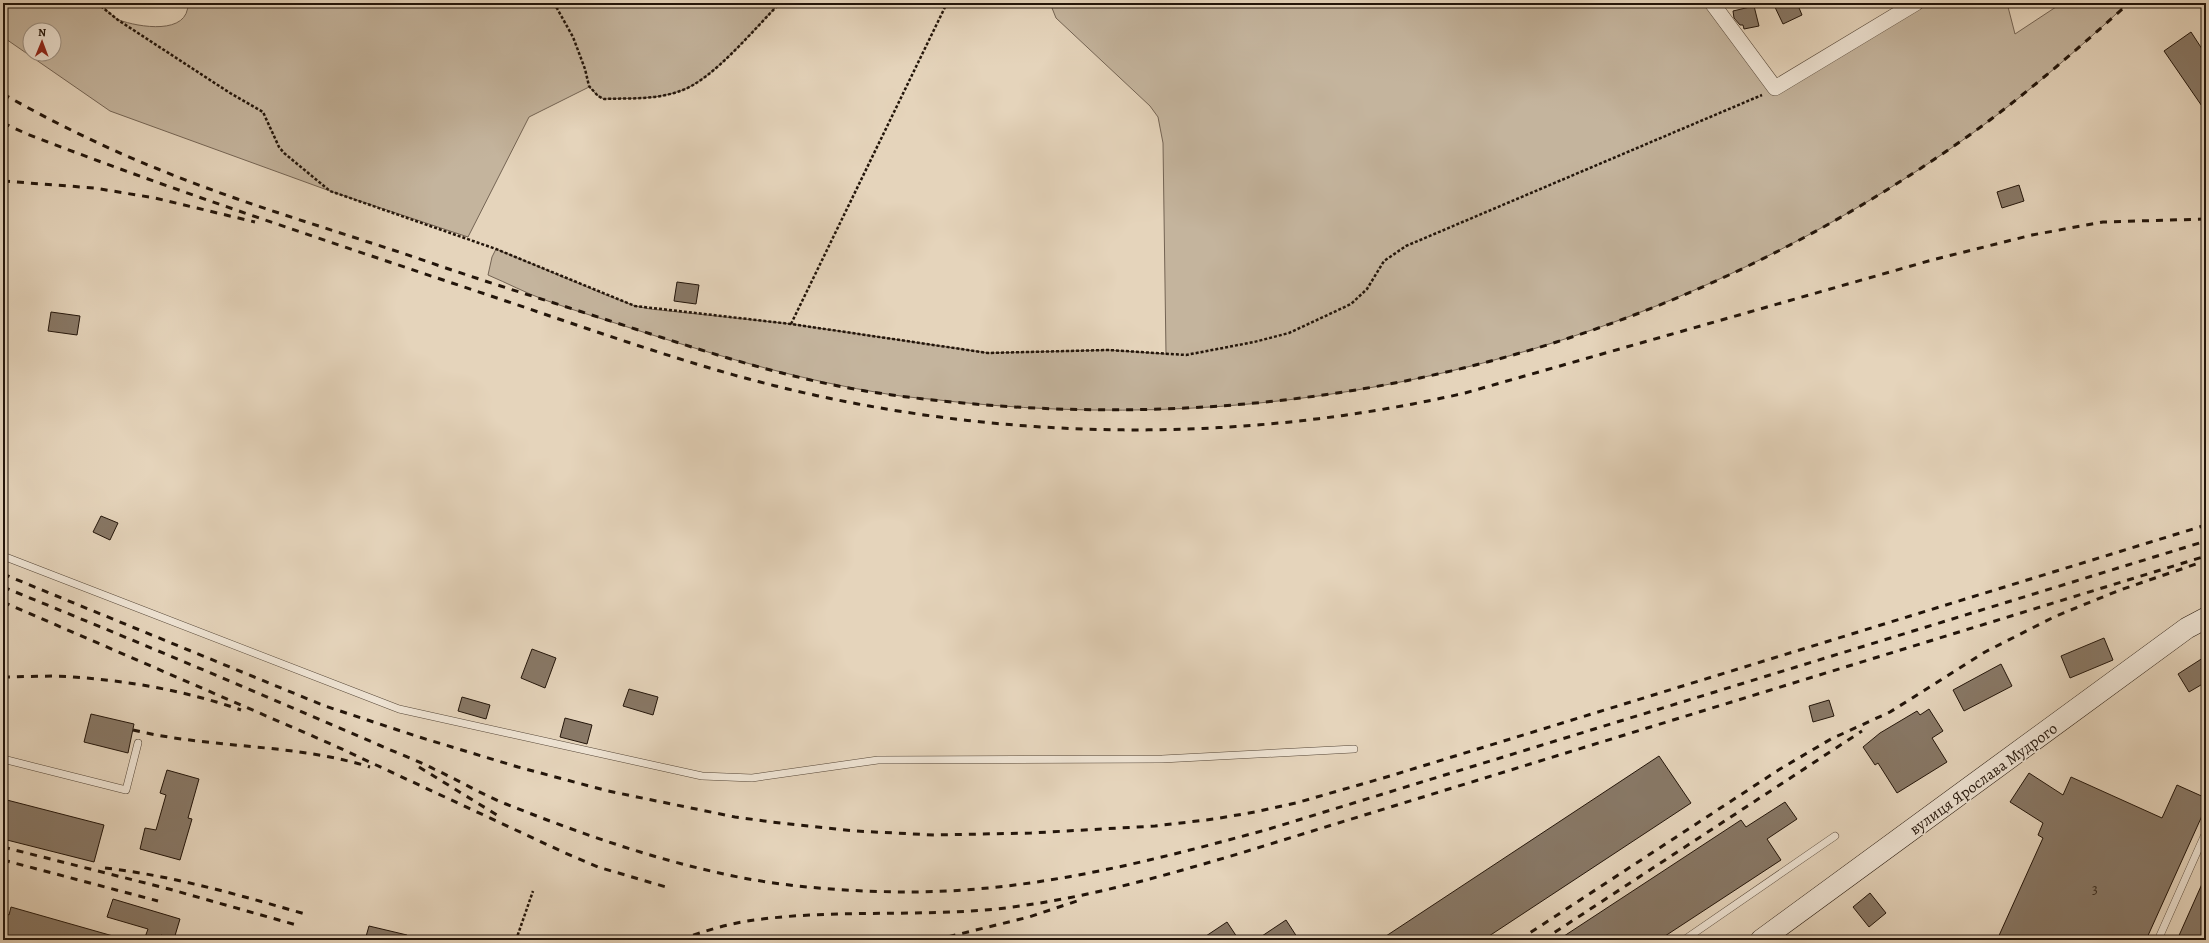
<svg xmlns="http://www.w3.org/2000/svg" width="2209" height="943" viewBox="0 0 2209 943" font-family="Alegreya,serif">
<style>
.green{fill:#c4b49d;stroke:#746454;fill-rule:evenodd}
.building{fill:#887866;stroke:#23150a}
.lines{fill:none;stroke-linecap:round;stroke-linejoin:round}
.lane-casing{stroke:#544536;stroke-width:8}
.street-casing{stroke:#544536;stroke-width:16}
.secondary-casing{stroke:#23150a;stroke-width:22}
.path{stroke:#23150a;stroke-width:2.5;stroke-dasharray:3 2;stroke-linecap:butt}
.lane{stroke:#eee3d3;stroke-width:7}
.street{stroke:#eee3d3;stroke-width:15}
.secondary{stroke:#eee3d3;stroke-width:21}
.rail{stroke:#23150a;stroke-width:3;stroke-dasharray:7 7;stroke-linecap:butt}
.labels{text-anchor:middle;stroke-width:3;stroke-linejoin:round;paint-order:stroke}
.number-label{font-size:14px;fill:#3c2e21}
.street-label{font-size:16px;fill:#23150a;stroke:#eee3d3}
</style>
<rect width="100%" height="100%" fill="#e5d4bb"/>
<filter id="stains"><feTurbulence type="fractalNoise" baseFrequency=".005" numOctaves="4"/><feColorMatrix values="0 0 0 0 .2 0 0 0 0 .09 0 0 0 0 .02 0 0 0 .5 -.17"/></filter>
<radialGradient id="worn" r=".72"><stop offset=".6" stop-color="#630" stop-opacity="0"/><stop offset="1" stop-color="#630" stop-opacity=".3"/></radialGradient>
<!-- green -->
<path class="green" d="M3,3C33,3 65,1 95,3C104,4 111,17 119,20C138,27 189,36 188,3H780C755,28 712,81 680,91C656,100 629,98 604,99L598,96L589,87L529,117L468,237L330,191L110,111L3,37ZM30,30H54V54H30Z
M1050,3H1712L1775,88L1918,3H2007L2015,34L2062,3H2128C2072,55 2013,106 1950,149C1655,350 1313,439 957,402C934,399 910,398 887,394C805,381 725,358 646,333C613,322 578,312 545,300C526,293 507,283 488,275L492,257L496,249L606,295L635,306L650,309L791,324L988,353L1109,350L1166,354L1163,143L1158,117L1150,106L1056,18Z"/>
<!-- building -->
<path class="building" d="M1773,3H1797L1802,15L1783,24Z
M1754,6L1759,26L1744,29L1743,25H1740L1734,18L1733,11Z
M2191,32L2206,55V112L2164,51Z
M2019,185L2024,201L2002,208L1997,192Z
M677,282L699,285L696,304L674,301Z
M51,312L80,316L77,335L48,331Z
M101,516L118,523L110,540L93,532Z
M2104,638L2113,660L2070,678L2061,656Z
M532,649L556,658L545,688L521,678Z
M2206,656V682L2189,692L2178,674Z
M2001,664L2012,686L1964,711L1953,690Z
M629,689L658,697L653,715L623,706Z
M462,697L490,705L486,719L458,711Z
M1829,700L1834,716L1813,722L1809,706Z
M1929,709L1943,731L1932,738L1947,762L1897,793L1878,763L1875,765L1863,747L1880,733L1917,711L1920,715Z
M91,714L134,724L128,753L84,742Z
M565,718L592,725L587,744L560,737Z
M1659,756L1691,803L1483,940H1380Z
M167,770L199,779L188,818L192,819L180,860L140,849L145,828L156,830L166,795L160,793Z
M2029,773L2063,795L2071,777L2162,818L2177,785L2206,798V807L2146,940H1997L2043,838L2038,835L2043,823L2010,802Z
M3,799L104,825L94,862L3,839Z
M1785,802L1797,819L1767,839L1781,860L1659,940H1558L1741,820L1746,827Z
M2206,875V940H2177Z
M1870,893L1886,913L1869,927L1853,907Z
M113,899L180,919L174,939L161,935L160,940H144L148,929L107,917Z
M11,907L113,936V940H15L3,936V912L9,915Z
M1286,920L1299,940H1256Z
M1227,922L1239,940H1200Z
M369,926L407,935L406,940H365Z"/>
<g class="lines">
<!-- lane casing -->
<g class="lane-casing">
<path id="lane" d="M3,556L399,709L702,776L752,778L878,760L1162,759L1354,749
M3,759L126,790L138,743
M1684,940L1835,836
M2158,940L2206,832"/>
</g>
<!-- street casing -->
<g class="street-casing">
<path id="street" d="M1712,3L1775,88L1916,3"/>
</g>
<!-- secondary casing -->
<g class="secondary-casing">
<path id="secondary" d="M1761,940L2187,628L2206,618"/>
</g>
<!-- path -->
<path class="path" d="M97,3L118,20L230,93L263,112L279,147L284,153L330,191L496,249L635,306L791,324L988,353L1109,350L1186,355L1254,342L1289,333L1351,304L1367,289L1384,261L1406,246L1762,95
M554,3L573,37L585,69L589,86L598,96L604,99C629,98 656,100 680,91C712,81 755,28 780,3
M791,324L947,3
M516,940L533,891"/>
<!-- lane -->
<use href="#lane" class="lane"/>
<!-- street -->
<use href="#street" class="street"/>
<!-- secondary -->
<use href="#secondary" class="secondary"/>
<!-- rail -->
<path class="rail" d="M3,94C53,122 105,148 158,169C250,207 346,233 440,266C502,287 564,306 626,326C713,354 801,383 892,395C1272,446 1634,366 1951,148C2014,105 2072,54 2129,3
M3,123L27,134C172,190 318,238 464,287C549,315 634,346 720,371C961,441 1220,449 1465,393L1932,260L2032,235L2103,222L2206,219
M3,181L94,188L155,198L255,222
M3,574L325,706L419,737L518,767L608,791L735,817L772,822L855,831L934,835L1031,833L1155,826L1214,819L1255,812L1296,803L1390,776L2206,525
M3,587C129,638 254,691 379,745C397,753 416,760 434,769C458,780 481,794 506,804C574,831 644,856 715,872C778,887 850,892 914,892C1036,891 1152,861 1269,829L2206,541
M3,602L331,744L563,852L598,867L666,887
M3,677C26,677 50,675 73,677C130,681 187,691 241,710
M133,730C212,749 293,743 370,767
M419,767L497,815
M3,847L169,889L300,926
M3,860L158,901
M105,868C174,876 239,895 305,914
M680,940C704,931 730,923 755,920C835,909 916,917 996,909C1080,900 1160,877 1241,853L2206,556
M935,940L1029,917L1083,899
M1519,940L1780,769L1831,739L1890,712L1985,652L2056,616L2120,590L2202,562
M1543,940L1862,731"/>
</g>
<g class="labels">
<!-- number labels -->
<g class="number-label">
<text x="2095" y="894">3</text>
</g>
<!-- street labels -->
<g class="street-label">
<text transform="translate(1983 778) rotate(-36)" y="6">вулиця Ярослава Мудрого</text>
</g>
</g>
<!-- margin -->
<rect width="2209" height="943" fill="none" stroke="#e5d4bb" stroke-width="16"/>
<rect x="4" y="4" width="2201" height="935" fill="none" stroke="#23150a" stroke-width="2"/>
<rect x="8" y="8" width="2193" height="927" fill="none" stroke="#23150a"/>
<!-- north arrow -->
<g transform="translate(42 42) rotate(1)"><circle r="19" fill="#eee3d3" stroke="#9d9183"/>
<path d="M0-3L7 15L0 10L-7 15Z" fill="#8f2418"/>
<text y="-6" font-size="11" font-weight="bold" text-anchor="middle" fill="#23150a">N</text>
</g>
<rect width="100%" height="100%" filter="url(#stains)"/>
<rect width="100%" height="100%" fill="url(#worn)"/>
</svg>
